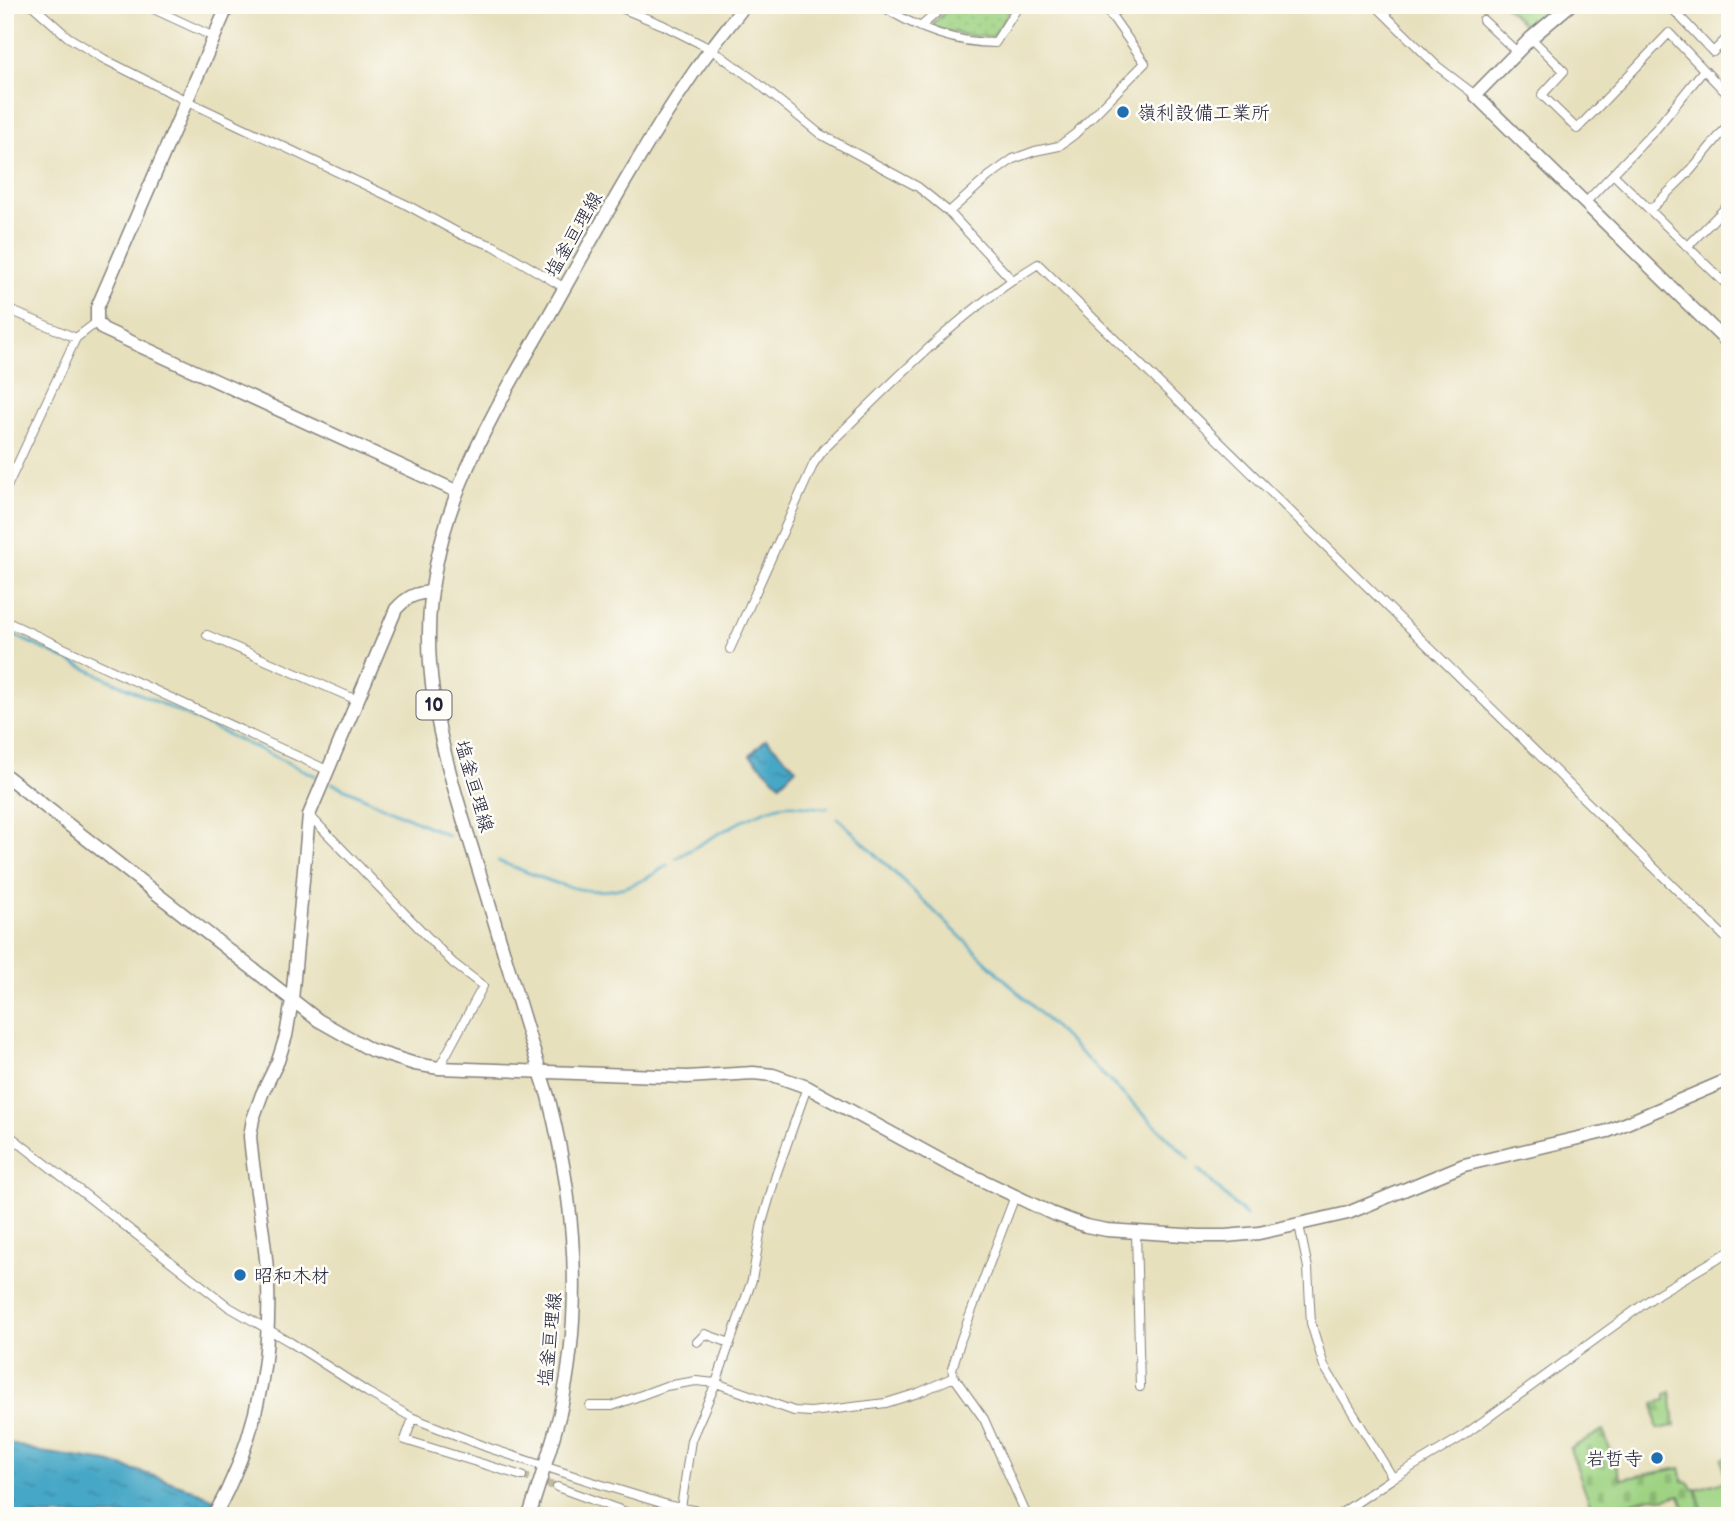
<svg xmlns="http://www.w3.org/2000/svg" width="1735" height="1521" viewBox="0 0 1735 1521" font-family="'Balsamiq Sans','Klee One',sans-serif">
<style>
.grass{fill:#9fd383;stroke:#607a5f;stroke-width:2}
.cemetery{fill:url(#cemetery-stones);stroke:#607a5f;stroke-width:2}
.park{fill:url(#park-dots);stroke:#607a5f;stroke-width:2}
.water{fill:url(#water-ripples);stroke:#346480;stroke-width:2}
.lines{fill:none;stroke-linecap:round;stroke-linejoin:round}
.stream{stroke:#46a7c6;stroke-width:2.5}
.street-tunnel{stroke:#c0baa3;stroke-width:8;stroke-dasharray:8 4;stroke-linecap:butt}
.street-casing{stroke:#84817c;stroke-width:10}
.secondary-casing{stroke:#84817c;stroke-width:15}
.primary-casing{stroke:#84817c;stroke-width:15}
.street{stroke:#fff;stroke-width:8}
.secondary{stroke:#fff;stroke-width:12}
.primary{stroke:#fff;stroke-width:12}
.poi-dot{fill:#1f6fb2;stroke:#fdfcf7;stroke-width:2.5}
.labels{text-anchor:middle;stroke-width:5;stroke-linejoin:round;paint-order:stroke}
.shield{fill:#fdfcf7;stroke:#646373;stroke-width:2}
.shield-label{font-size:18px;font-weight:bold;fill:#22223b}
.poi-label{font-size:19px;fill:#22223b;stroke:#fdfcf7;text-anchor:start}
.street-label{font-size:19px;fill:#22223b;stroke:#fdfcf7}
</style>
<defs>
<pattern id="cemetery-stones" width="16" height="16" patternUnits="userSpaceOnUse" patternTransform="scale(1.75)"><rect width="16" height="16" fill="#9fd383"/><path d="M2 7V4a2 2 0 0 1 4 0v3zM10 15v-3a2 2 0 0 1 4 0v3z" fill="#89b572"/></pattern>
<pattern id="park-dots" width="8" height="8" patternUnits="userSpaceOnUse" patternTransform="scale(1.75)"><rect width="8" height="8" fill="#9fd383"/><path d="M2 2h.1M6 6h.1" fill="none" stroke="#89b572" stroke-width="1.8" stroke-linecap="round"/></pattern>
<pattern id="water-ripples" width="26" height="14" patternUnits="userSpaceOnUse" patternTransform="scale(1.75)"><rect width="26" height="14" fill="#46a7c6"/><path d="M2 4q2-2 4 0t4 0M15 11q2-2 4 0t4 0" fill="none" stroke="#3a88a2"/></pattern>
</defs>
<rect width="100%" height="100%" fill="#fdfcf7"/>
<filter id="ink" filterUnits="userSpaceOnUse"><feTurbulence type="fractalNoise" baseFrequency=".0143" numOctaves="2"/><feDisplacementMap in="SourceGraphic" scale="14" xChannelSelector="R" yChannelSelector="G"/><feConvolveMatrix kernelMatrix="1 2 1 2 8 2 1 2 1" color-interpolation-filters="sRGB"/></filter>
<filter id="wash" filterUnits="userSpaceOnUse"><feTurbulence type="fractalNoise" baseFrequency=".00686" numOctaves="4" result="noise"/><feDisplacementMap in="SourceGraphic" scale="28" xChannelSelector="R" yChannelSelector="G"/><feGaussianBlur stdDeviation="1.57" result="paint"/><feColorMatrix in="noise" values="0 0 0 0 0 0 0 0 0 0 0 0 0 0 0 0 0 1.4 0 .05"/><feComposite in="paint" operator="in"/></filter>
<g filter="url(#wash)">
<rect width="100%" height="100%" fill="#e7e0bd"/>
<!-- grass -->
<path class="grass" d="M1730,1457V1516H1704L1696,1489L1725,1481L1722,1459Z"/>
<!-- cemetery -->
<path class="cemetery" d="M1671,1392L1675,1426L1657,1429L1654,1403L1666,1400V1394Z
M1603,1430L1621,1479L1680,1468L1683,1481L1690,1483L1693,1489H1696L1704,1516H1686L1680,1495L1664,1499L1652,1497L1593,1512L1570,1449Z"/>
<!-- park -->
<path class="park" d="M953,5H1014L992,38L965,35L933,28V23Z
M1504,5H1557L1529,30Z"/>
<!-- water -->
<path class="water" d="M766,739L796,768L780,784L750,755Z
M5,1442L41,1452L108,1462L151,1475L194,1490L251,1516H5Z"/>
<g class="lines">
<!-- stream -->
<path class="stream" d="M5,631L316,776
M332,783L449,836
M838,818L1189,1158
M676,858C702,844 758,808 785,805C799,803 814,809 828,808
M498,861C562,885 605,912 667,865
M1198,1169L1246,1216"/>
</g>
</g>
<g filter="url(#ink)">
<g class="lines">
<!-- street-tunnel -->
<path class="street-tunnel" d="M522,1476L557,1487"/>
<!-- street casing -->
<g class="street-casing">
<path id="street" d="M32,5L68,37L104,59L185,100L405,204L462,235L494,246L565,288
M145,5L214,37
M614,5L663,25L711,49L754,80L820,134L918,187L949,212L1012,280
M880,5C914,27 954,43 995,43L1019,5
M1375,5L1437,66L1475,95
M1669,5L1713,52L1730,35
M1111,16L1122,5
M1483,20L1517,52
M920,27L946,5
M1531,38L1564,71L1542,95L1577,129L1669,33L1730,97
M1613,174L1730,288
M1585,203L1656,129L1703,71
M1650,210L1690,171L1730,123
M949,212L988,177L1013,159L1035,151L1059,146L1075,134L1145,63L1104,5
M1687,247L1730,203
M5,308L76,338
M5,491L76,338L97,322
M5,621L327,770
M207,635L357,700
M730,649L814,463L824,449C892,384 957,313 1038,264L1730,942
M309,815L453,963L483,986L439,1068
M5,1132L229,1307L290,1342L367,1392L413,1418L489,1448L586,1480L671,1506L727,1516
M1015,1196L961,1339L952,1369L954,1377L984,1419L1027,1516
M1299,1225L1308,1268L1311,1323L1324,1366L1393,1478
M1136,1232L1140,1387
M697,1342L705,1334L730,1343
M590,1406H612L666,1386L696,1381L716,1383L794,1411L811,1412L886,1403L918,1393L954,1377
M413,1418L405,1440L522,1476
M557,1487L637,1516
M681,1508L691,1440L716,1383L752,1280L762,1223L776,1175L807,1087
M667,1516L671,1506
M1337,1516L1393,1478L1460,1438L1659,1293L1730,1251"/>
</g>
<!-- secondary casing -->
<g class="secondary-casing">
<path id="secondary" d="M228,5L97,308V322L103,329L456,491
M1570,5L1531,38L1475,95L1730,345
M5,775L318,1020L371,1050L415,1064L439,1068L687,1077L753,1073L773,1075L807,1087L946,1163L1051,1213L1086,1226L1107,1230L1199,1236H1225L1259,1233L1348,1213L1464,1165L1608,1131L1730,1079
M214,1516C254,1444 271,1367 268,1285C266,1235 254,1186 250,1136L253,1119L262,1094L278,1061L286,1036L292,1000L309,815L396,609C407,597 415,593 431,592"/>
</g>
<!-- primary casing -->
<g class="primary-casing">
<path id="primary" d="M529,1516C540,1482 551,1448 560,1413C584,1308 575,1200 548,1096C525,1026 505,955 483,884C459,804 430,724 429,640C427,512 496,410 556,303C600,225 643,146 694,72C710,49 728,27 745,5"/>
</g>
<!-- street -->
<use href="#street" class="street"/>
<!-- secondary -->
<use href="#secondary" class="secondary"/>
<!-- primary -->
<use href="#primary" class="primary"/>
</g>
</g>
<!-- markers -->
<g class="poi-dot">
<circle cx="1123" cy="112" r="7"/>
<circle cx="240" cy="1275" r="7"/>
<circle cx="1657" cy="1458" r="7"/>
</g>
<g class="labels">
<!-- shield labels -->
<rect class="shield" x="416.5" y="690.5" width="35" height="29" rx="5"/>
<g class="shield-label">
<text x="434" y="711">10</text>
</g>
<!-- poi labels -->
<g class="poi-label">
<text x="1137" y="119">嶺利設備工業所</text>
<text x="254" y="1282">昭和木材</text>
<text x="1643" y="1465" text-anchor="end">岩哲寺</text>
</g>
<!-- street labels -->
<g class="street-label">
<text transform="translate(573 234) rotate(-60)" y="7">塩釜亘理線</text>
<text transform="translate(475 786) rotate(74)" y="7">塩釜亘理線</text>
<text transform="translate(549 1339) rotate(-84)" y="7">塩釜亘理線</text>
</g>
</g>
<!-- margin -->
<rect width="1735" height="1521" fill="none" stroke="#fdfcf7" stroke-width="28"/>
</svg>
